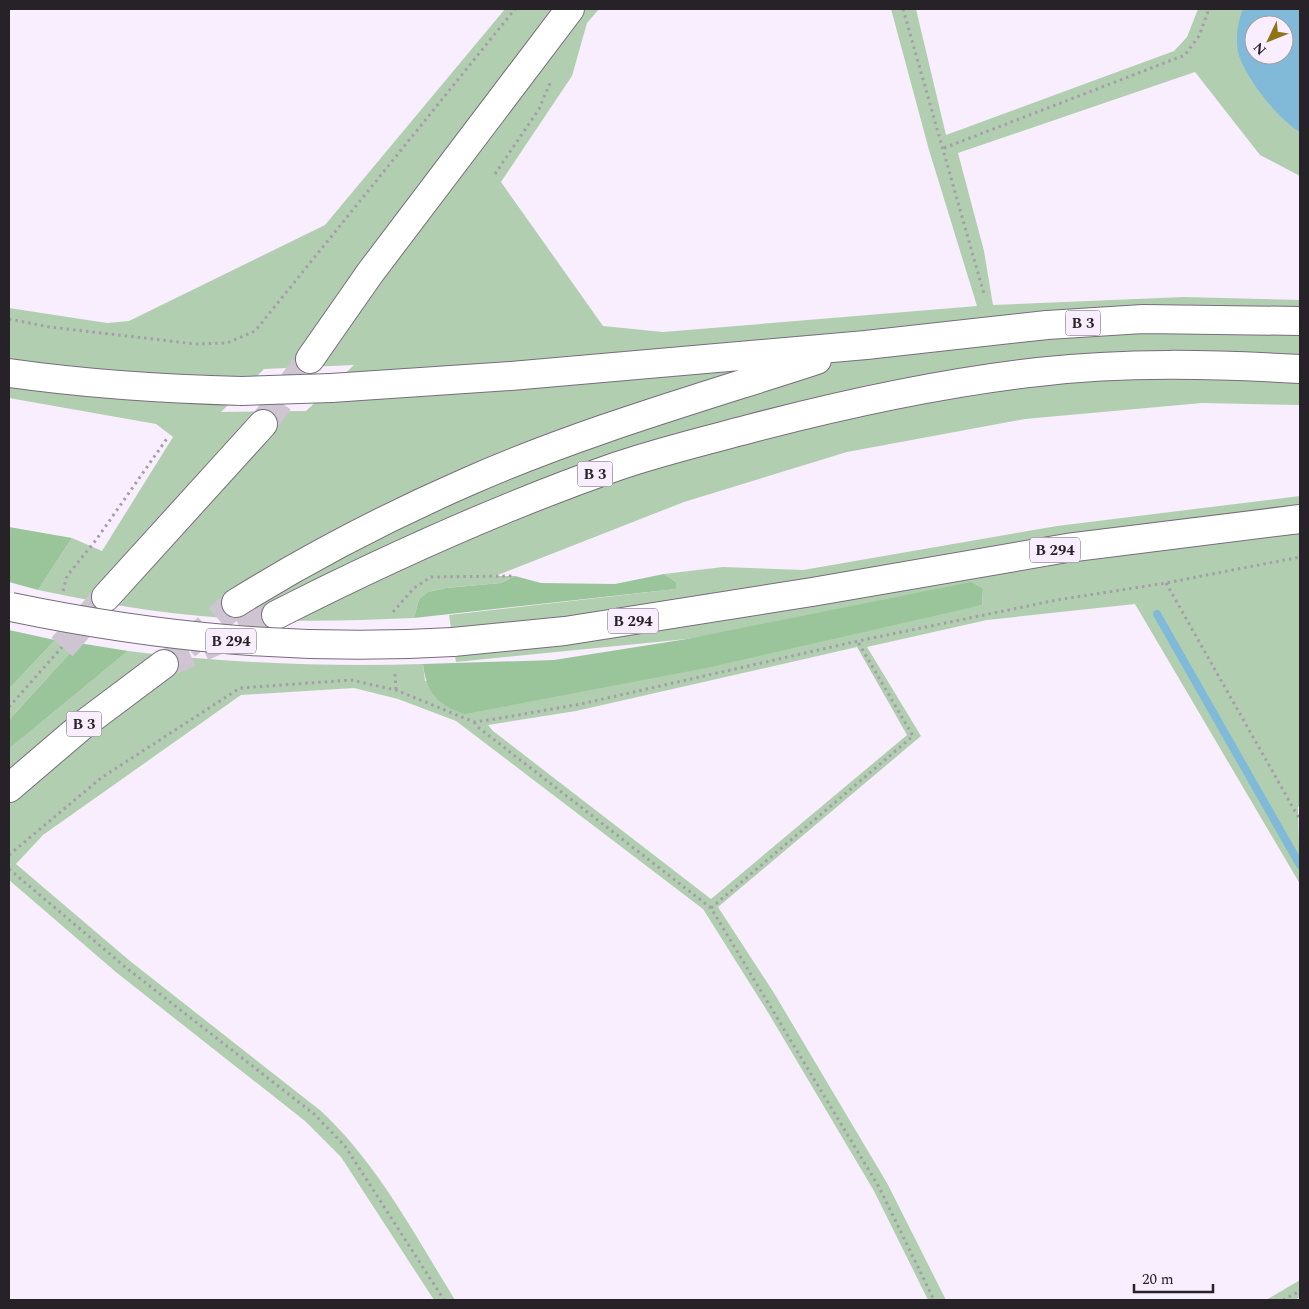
<svg xmlns="http://www.w3.org/2000/svg" width="1309" height="1309" viewBox="0 0 1309 1309" font-family="Spectral,serif">
<style>
.green{fill:#b1cfb0;fill-rule:evenodd}
.forest{fill:#9ac59b}
.water{fill:#80bad8;fill-rule:evenodd}
.lines{fill:none;stroke-linecap:round;stroke-linejoin:round}
.stream{stroke:#80bad8;stroke-width:8}
.minor-tunnel{stroke:#cfc5d2;stroke-width:28;stroke-dasharray:28 14;stroke-linecap:butt}
.highway-tunnel{stroke:#cfc5d2;stroke-width:28;stroke-dasharray:28 14;stroke-linecap:butt}
.minor-casing{stroke:#776d7a;stroke-width:30}
.highway-casing{stroke:#776d7a;stroke-width:30}
.path{stroke:#a59da9;stroke-width:3;stroke-dasharray:2.5 4;stroke-linecap:butt}
.minor{stroke:#fff;stroke-width:28}
.highway{stroke:#fff;stroke-width:28}
.highway-bridge-casing{stroke:#776d7a;stroke-width:30;stroke-linecap:butt}
.highway-bridge{stroke:#fff;stroke-width:28}
.labels{text-anchor:middle;stroke-width:4;stroke-linejoin:round;paint-order:stroke}
.shield{fill:#f9eefd;stroke:#655f68;stroke-width:1}
.shield-label{font-size:15px;font-weight:bold;fill:#262228}
</style>
<rect width="100%" height="100%" fill="#f9eefd"/>
<!-- green -->
<path class="green" d="M505,9H599L587,23L572,76L501,182L603,326L663,332L977,306L929,150L891,9H916L946,135L1174,51L1187,37L1198,9H1300V176L1260,155L1195,72L958,153L984,251L993,305L1184,297L1300,300V405L1202,403L1025,419L847,452L684,502L495,576H515L501,583L446,588L428,592L419,599L414,618C364,620 315,622 265,620C188,618 113,606 38,590L72,538L102,551L173,437L156,424L9,398V308L107,323L129,321L325,225ZM1254,25H1284V55H1254ZM354,365L306,411L221,412L264,369Z
M1300,496V806L1298,807L1300,884L1135,604L987,620L867,647L921,736L718,907L774,993L887,1183L946,1300H928L874,1191L769,1014L703,909L456,721L398,699L354,688L241,695L43,835L16,864L130,961L321,1111C377,1163 415,1235 455,1300H434L341,1157L305,1121L117,973L9,880V749L128,651C226,663 324,667 423,664L425,681L982,605L983,590L687,639L456,662L449,615L676,589V582L664,574L723,567L803,570L1057,526ZM857,647L907,735L711,899L493,731L488,725L576,711Z
M55,640L79,643L9,720V689Z
M1300,1280V1297L1295,1300H1266Z"/>
<!-- forest -->
<path class="forest" d="M9,527L72,538L38,590L9,582Z
M664,574L676,582V589L414,618L419,599L428,592L446,588L501,583L515,576L541,583L615,584Z
M971,582L983,589L982,605L711,667L465,714C438,706 426,692 423,664L554,660L687,639Z
M9,630L55,640L9,689Z
M79,643L128,651L9,749V720Z"/>
<!-- water -->
<path class="water" d="M1243,9H1300V132C1278,119 1252,85 1241,61C1234,46 1237,23 1243,9ZM1254,25H1284V55H1254Z"/>
<g class="lines">
<!-- stream -->
<path class="stream" d="M1157,614L1300,865"/>
<!-- minor-tunnel -->
<path class="minor-tunnel" d="M263,424L310,359
M62,647L106,597"/>
<!-- highway-tunnel -->
<path class="highway-tunnel" d="M186,646L236,603
M164,664L276,615"/>
<!-- minor casing -->
<g class="minor-casing">
<path id="minor" d="M310,359L370,273L570,9
M106,597L263,424"/>
</g>
<!-- highway casing -->
<g class="highway-casing">
<path id="highway" d="M9,373C87,384 164,389 242,391
M331,388L511,376L866,345L1047,325L1143,319L1300,321
M236,603C310,557 387,517 467,482C580,432 700,398 817,360
M276,615C386,559 499,508 615,467C658,452 704,441 749,429C844,404 940,383 1038,372C1125,362 1213,364 1300,369
M453,642L565,631L812,592L1067,548L1300,519
M9,788L84,724L164,664"/>
</g>
<!-- path -->
<path class="path" d="M903,9L984,294
M944,148L1185,55L1199,36L1209,9
M495,174L539,109L551,81
M9,319L49,327L195,344L227,343L255,331L515,9
M1166,583L1300,820
M63,591L67,576L96,540L168,437
M393,612L414,588L431,577L515,576
M395,674L396,690
M9,707L62,647
M474,722L479,728L711,908L879,1187L934,1300
M9,855L101,778L240,688L351,680L396,690L474,722L495,719L581,704L858,641L1057,600L1166,583L1300,557
M9,869L124,966L314,1114L345,1146L444,1300
M711,908L913,736L858,642
M1283,1300L1300,1291"/>
<!-- minor -->
<use href="#minor" class="minor"/>
<!-- highway -->
<use href="#highway" class="highway"/>
<!-- highway-bridge casing -->
<g class="highway-bridge-casing">
<path id="highway-bridge" d="M242,391L331,388
M11,607C160,638 301,651 453,642"/>
</g>
<!-- highway-bridge -->
<use href="#highway-bridge" class="highway-bridge"/>
</g>
<g class="labels">
<!-- shield labels -->
<g class="shield">
<rect x="1065.5" y="310.5" width="35" height="25" rx="4"/>
<rect x="577.5" y="461.5" width="35" height="25" rx="4"/>
<rect x="1030" y="537.5" width="50" height="25" rx="4"/>
<rect x="608" y="608.5" width="50" height="25" rx="4"/>
<rect x="206" y="628.5" width="50" height="25" rx="4"/>
<rect x="66.5" y="711.5" width="35" height="25" rx="4"/>
</g>
<g class="shield-label">
<text x="1083" y="328">B 3</text>
<text x="595" y="479">B 3</text>
<text x="1055" y="555">B 294</text>
<text x="633" y="626">B 294</text>
<text x="231" y="646">B 294</text>
<text x="84" y="729">B 3</text>
</g>
</g>
<!-- border -->
<rect width="1309" height="1309" fill="none" stroke="#262228" stroke-width="20"/>
<!-- north arrow -->
<g transform="translate(1269 40) rotate(227)"><circle r="24" fill="#f9eefd" stroke="#a59ca8"/>
<path d="M0-4L9 19L0 12L-9 19Z" fill="#8f7317"/>
<text y="-8" font-size="14" font-weight="bold" text-anchor="middle" fill="#262228">N</text>
</g>
<!-- scale -->
<path d="M1134 1284v8h79v-8" fill="none" stroke="#262228" stroke-width="2.5"/>
<text x="1142" y="1284" font-size="15" fill="#262228" stroke="#f9eefd" stroke-width="4" paint-order="stroke">20 m</text>
</svg>
